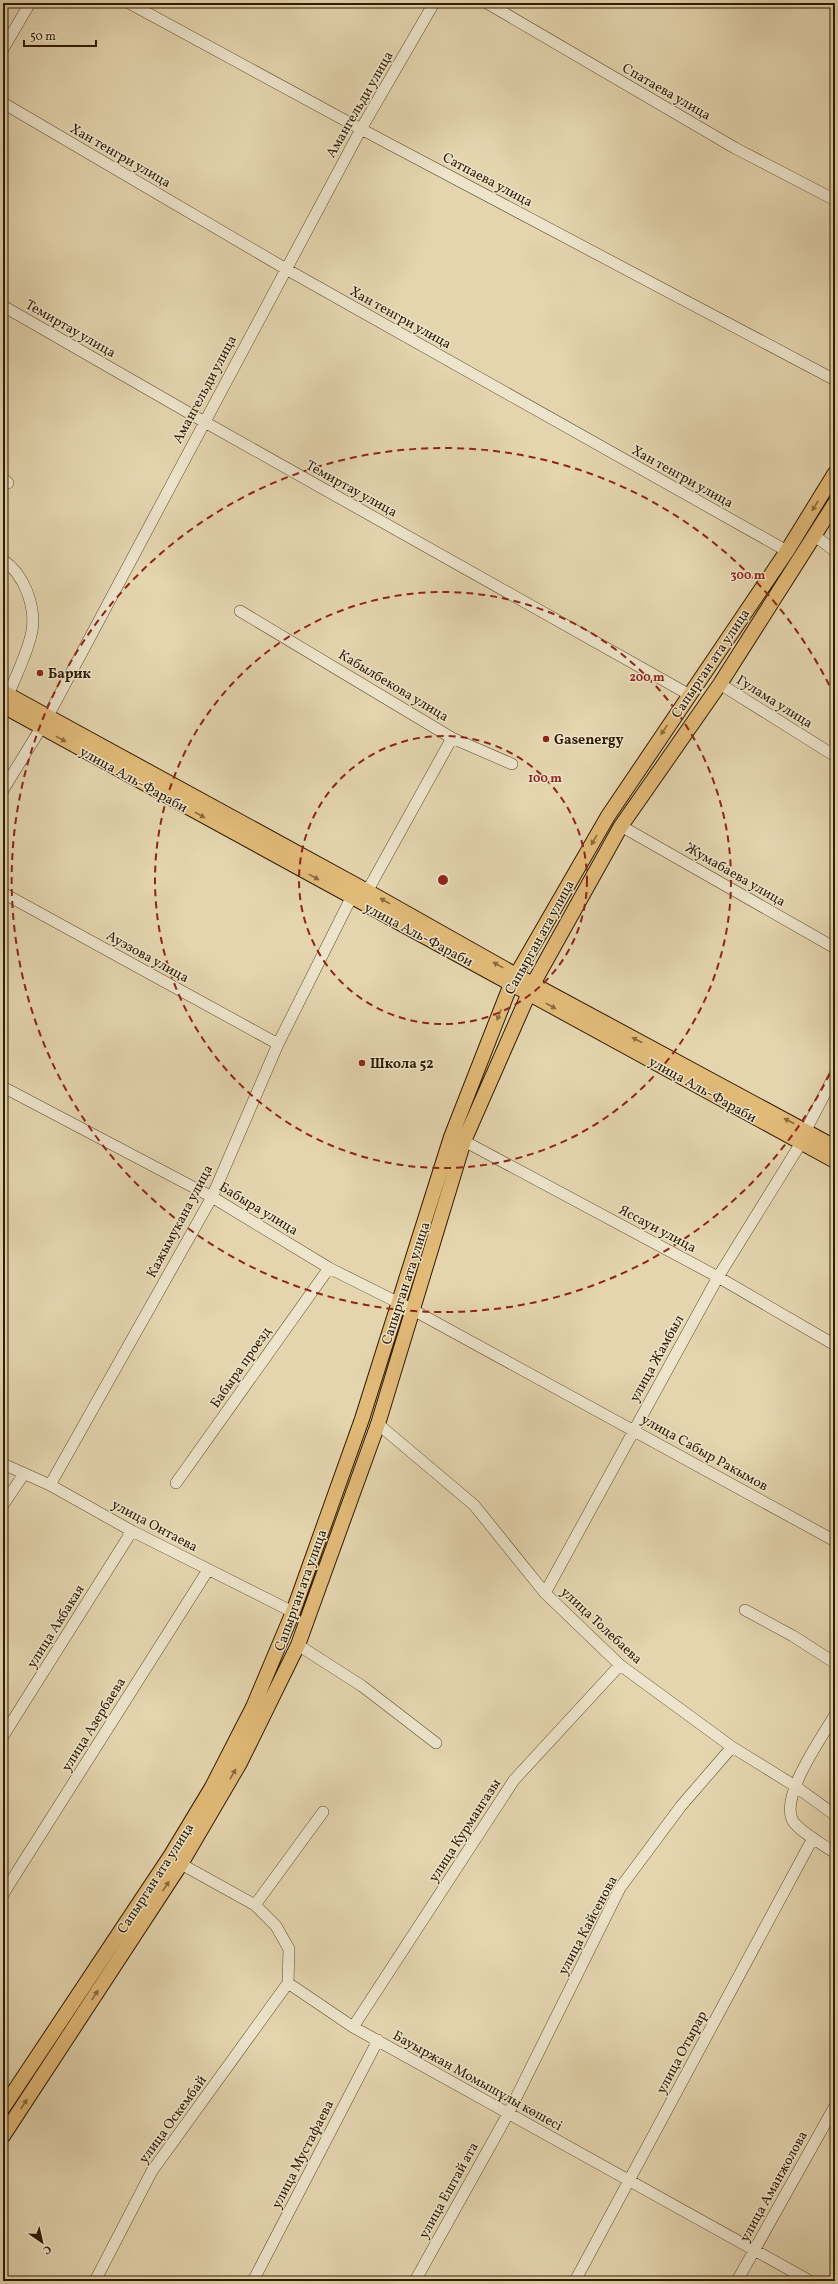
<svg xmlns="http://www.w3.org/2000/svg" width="838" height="2284" viewBox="0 0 838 2284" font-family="Vollkorn,serif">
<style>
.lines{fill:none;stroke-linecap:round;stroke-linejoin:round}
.minor-casing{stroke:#5d4a2c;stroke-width:12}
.major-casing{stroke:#301b00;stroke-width:16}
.minor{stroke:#ede4cb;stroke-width:11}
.major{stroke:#e2ba78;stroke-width:14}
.oneway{fill:#896a3c}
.ring{fill:none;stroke:#8f2418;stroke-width:2;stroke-dasharray:7 5}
.poi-dot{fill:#8f2418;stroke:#ede4cb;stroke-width:1.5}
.labels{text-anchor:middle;stroke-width:3;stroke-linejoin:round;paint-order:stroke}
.street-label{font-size:14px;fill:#301b00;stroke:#ede4cb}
.poi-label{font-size:14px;font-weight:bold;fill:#301b00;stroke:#ede4cb;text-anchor:start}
.centre{fill:#8f2418;stroke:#ede4cb;stroke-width:2}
.ring-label{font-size:12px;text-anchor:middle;font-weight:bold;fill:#8f2418;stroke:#ede4cb;stroke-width:3;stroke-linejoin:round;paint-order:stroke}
</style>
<rect width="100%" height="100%" fill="#e4d5af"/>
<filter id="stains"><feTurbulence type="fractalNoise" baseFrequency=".005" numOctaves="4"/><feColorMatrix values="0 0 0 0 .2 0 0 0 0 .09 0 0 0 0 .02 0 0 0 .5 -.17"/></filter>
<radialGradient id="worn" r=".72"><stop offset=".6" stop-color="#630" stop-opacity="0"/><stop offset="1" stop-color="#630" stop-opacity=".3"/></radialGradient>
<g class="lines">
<!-- minor casing -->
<g class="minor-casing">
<path id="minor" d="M129,3L361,129L835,380
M487,3L735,148L835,200
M3,49L30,3
M3,103L286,269L787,551
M3,306L203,421L688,694
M3,478L8,483
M815,536L835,551
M3,560C24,574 36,606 32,631C28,652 16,676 8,695
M240,611L452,738L364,897
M720,684L835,756
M452,738L512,764
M3,790L47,718L361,129L434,3
M621,826L835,948
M3,893L278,1044
M3,1087L212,1197L329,1268L413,1310L835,1541
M806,1130L835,1074
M464,1141L718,1277L835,1345
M378,1424L474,1505L545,1593L620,1665L732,1747L795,1786L835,1815
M3,1464L50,1485L132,1531L293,1612
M176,1483L329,1268
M50,1485L212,1197L278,1044L351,898
M3,1505L24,1474
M545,1593L718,1277L801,1143
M745,1610L793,1636L835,1663
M298,1645L362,1686L436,1743
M835,1715C822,1737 779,1797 793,1821C800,1832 824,1845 835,1853
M3,1736L132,1531
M181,1864L255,1905L276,1926L289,1949L288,1983L353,2027L810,2281
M3,1894L208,1570
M255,1905L323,1812
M353,2027L514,1780L620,1665
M95,2281L152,2171L288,1983
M253,2281L378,2040
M415,2281L508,2114L620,1888L681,1806L732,1747
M575,2281L813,1838
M737,2281L835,2106"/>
</g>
<!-- major casing -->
<g class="major-casing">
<path id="major" d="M3,692L367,891L516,975L835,1147
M3,706L835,1161
M3,2108L171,1855L212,1787L253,1707L293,1612L362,1419L451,1137L511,984L608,816L787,551L835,473
M3,2136L181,1864L240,1763L298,1645L378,1424L464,1141L533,984L621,826L720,684L835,503"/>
</g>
<!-- minor -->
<use href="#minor" class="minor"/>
<!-- major -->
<use href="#major" class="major"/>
</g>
<!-- one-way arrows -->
<defs><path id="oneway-solid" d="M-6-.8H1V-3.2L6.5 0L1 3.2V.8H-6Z"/></defs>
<g class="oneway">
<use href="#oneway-solid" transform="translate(815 506) rotate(121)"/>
<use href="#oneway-solid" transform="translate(664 730) rotate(124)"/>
<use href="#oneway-solid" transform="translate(61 739) rotate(29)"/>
<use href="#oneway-solid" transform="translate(200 815) rotate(29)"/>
<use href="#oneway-solid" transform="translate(594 840) rotate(120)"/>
<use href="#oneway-solid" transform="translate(314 877) rotate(29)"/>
<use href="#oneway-solid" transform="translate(385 901) rotate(-151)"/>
<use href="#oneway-solid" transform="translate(498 965) rotate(-151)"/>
<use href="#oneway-solid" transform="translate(551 1006) rotate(29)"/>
<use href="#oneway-solid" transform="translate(499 1015) rotate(111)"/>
<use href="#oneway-solid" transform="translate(637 1040) rotate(-152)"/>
<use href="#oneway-solid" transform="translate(789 1121) rotate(-152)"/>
<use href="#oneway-solid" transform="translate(233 1774) rotate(-60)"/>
<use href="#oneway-solid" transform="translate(166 1886) rotate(-57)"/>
<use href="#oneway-solid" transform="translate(95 1995) rotate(-57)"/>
<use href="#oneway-solid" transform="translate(24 2104) rotate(-57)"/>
</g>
<!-- distance rings -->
<g class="ring">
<circle cx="443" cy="880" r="144"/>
<circle cx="443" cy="880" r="288"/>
<path d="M835 1063A432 432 0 1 1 835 697"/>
</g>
<!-- markers -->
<g class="poi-dot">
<circle cx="40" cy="673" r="4"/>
<circle cx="546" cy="739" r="4"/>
<circle cx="362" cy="1063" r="4"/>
</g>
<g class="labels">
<!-- street labels -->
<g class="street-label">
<text transform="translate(667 91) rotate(30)" y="5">Спатаева улица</text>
<text transform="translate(359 104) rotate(-60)" y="5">Амангельди улица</text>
<text transform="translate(121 155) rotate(30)" y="5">Хан тенгри улица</text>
<text transform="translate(488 179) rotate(28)" y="5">Сатпаева улица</text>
<text transform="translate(401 317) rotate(29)" y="5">Хан тенгри улица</text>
<text transform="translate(71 328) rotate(30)" y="5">Темиртау улица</text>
<text transform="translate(204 389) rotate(-62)" y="5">Амангельди улица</text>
<text transform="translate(683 476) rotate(29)" y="5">Хан тенгри улица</text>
<text transform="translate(352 488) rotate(29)" y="5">Темиртау улица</text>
<text transform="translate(710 663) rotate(-56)" y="5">Сапырган ата улица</text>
<text transform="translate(394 685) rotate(31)" y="5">Кабылбекова улица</text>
<text transform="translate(775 701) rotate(32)" y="5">Гулама улица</text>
<text transform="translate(134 779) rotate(29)" y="5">улица Аль-Фараби</text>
<text transform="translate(736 874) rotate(30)" y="5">Жумабаева улица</text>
<text transform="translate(419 934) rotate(28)" y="5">улица Аль-Фараби</text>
<text transform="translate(539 937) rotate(-61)" y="5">Сапырган ата улица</text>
<text transform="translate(148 956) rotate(29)" y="5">Ауэзова улица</text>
<text transform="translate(703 1089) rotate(29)" y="5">улица Аль-Фараби</text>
<text transform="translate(259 1208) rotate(31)" y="5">Бабыра улица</text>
<text transform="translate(179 1221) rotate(-62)" y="5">Кажымукана улица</text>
<text transform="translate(658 1228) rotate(28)" y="5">Яссауи улица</text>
<text transform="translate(405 1283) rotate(-72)" y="5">Сапырган ата улица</text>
<text transform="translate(656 1358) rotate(-61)" y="5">улица Жамбыл</text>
<text transform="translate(240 1367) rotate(-55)" y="5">Бабыра проезд</text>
<text transform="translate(705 1452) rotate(29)" y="5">улица Сабыр Ракымов</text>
<text transform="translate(155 1525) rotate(28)" y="5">улица Онтаева</text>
<text transform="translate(300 1590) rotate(-70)" y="5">Сапырган ата улица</text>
<text transform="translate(602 1625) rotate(43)" y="5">улица Толебаева</text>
<text transform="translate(55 1626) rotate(-58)" y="5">улица Акбакая</text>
<text transform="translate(93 1724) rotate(-58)" y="5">улица Азербаева</text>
<text transform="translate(464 1830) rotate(-57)" y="5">улица Курмангазы</text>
<text transform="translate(155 1878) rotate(-57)" y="5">Сапырган ата улица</text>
<text transform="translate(587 1925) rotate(-62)" y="5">улица Кайсенова</text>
<text transform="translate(681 2052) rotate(-62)" y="5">улица Отырар</text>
<text transform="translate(478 2080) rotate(29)" y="5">Бауыржан Момышұлы көшесі</text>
<text transform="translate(172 2119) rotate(-54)" y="5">улица Оскембай</text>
<text transform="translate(302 2154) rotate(-63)" y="5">улица Мустафаева</text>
<text transform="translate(773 2186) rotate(-61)" y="5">улица Аманжолова</text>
<text transform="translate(448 2190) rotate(-61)" y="5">улица Ештай ата</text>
</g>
<!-- poi labels -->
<g class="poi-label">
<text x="48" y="678">Барик</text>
<text x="554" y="744">Gasenergy</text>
<text x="370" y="1068">Школа 52</text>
</g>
</g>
<circle cx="443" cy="880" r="6" class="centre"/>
<g class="ring-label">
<text x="748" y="579">300 m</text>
<text x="647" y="681">200 m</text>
<text x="545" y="782">100 m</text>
</g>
<!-- margin -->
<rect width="838" height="2284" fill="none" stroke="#e4d5af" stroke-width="16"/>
<rect x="4" y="4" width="830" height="2276" fill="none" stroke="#301b00" stroke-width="2"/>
<rect x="8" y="8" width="822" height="2268" fill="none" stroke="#301b00"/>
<!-- north arrow -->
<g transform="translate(42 2242) rotate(146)" stroke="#ede4cb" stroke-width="3" paint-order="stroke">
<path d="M0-3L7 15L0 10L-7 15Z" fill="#301b00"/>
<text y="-6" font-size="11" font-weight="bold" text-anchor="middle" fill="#301b00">С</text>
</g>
<!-- scale -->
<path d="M24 40v6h72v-6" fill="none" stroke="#301b00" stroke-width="2"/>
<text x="30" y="40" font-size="12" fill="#301b00" stroke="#ede4cb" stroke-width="3" paint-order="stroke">50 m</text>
<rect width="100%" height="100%" filter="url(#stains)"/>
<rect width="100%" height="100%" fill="url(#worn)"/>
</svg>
